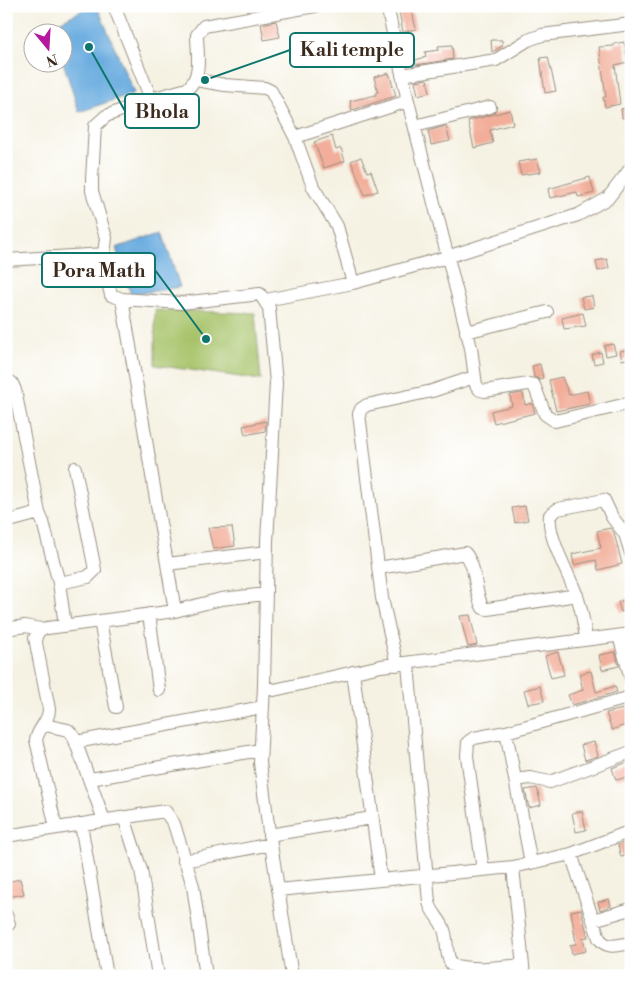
<svg xmlns="http://www.w3.org/2000/svg" width="637" height="982" viewBox="0 0 637 982" font-family="'Libre Bodoni',serif">
<style>
.green{fill:#a6c268;stroke:#707643}
.water{fill:#6cade0;stroke:#546c7f}
.building{fill:#f2ae9a}
.lines{fill:none;stroke-linecap:round;stroke-linejoin:round}
.minor-casing{stroke:#988e80;stroke-width:14}
.minor{stroke:#fff;stroke-width:12}
.leader{fill:none;stroke:#0f766e;stroke-width:2}
.callout-dot{fill:#0f766e;stroke:#fff;stroke-width:2}
.callout{fill:#fff;stroke:#0f766e;stroke-width:2}
.callout-label{font-size:19px;text-anchor:middle;font-weight:bold;fill:#3b2a1e}
</style>
<rect width="100%" height="100%" fill="#fff"/>
<filter id="ink" filterUnits="userSpaceOnUse"><feTurbulence type="fractalNoise" baseFrequency=".02" numOctaves="2"/><feDisplacementMap in="SourceGraphic" scale="10" xChannelSelector="R" yChannelSelector="G"/><feConvolveMatrix kernelMatrix="1 2 1 2 8 2 1 2 1" color-interpolation-filters="sRGB"/></filter>
<filter id="wash" filterUnits="userSpaceOnUse"><feTurbulence type="fractalNoise" baseFrequency=".0096" numOctaves="4" result="noise"/><feDisplacementMap in="SourceGraphic" scale="20" xChannelSelector="R" yChannelSelector="G"/><feGaussianBlur stdDeviation="1.12" result="paint"/><feColorMatrix in="noise" values="0 0 0 0 0 0 0 0 0 0 0 0 0 0 0 0 0 1.4 0 .05"/><feComposite in="paint" operator="in"/></filter>
<g filter="url(#wash)">
<rect width="100%" height="100%" fill="#f5f2e3"/>
<!-- green -->
<path class="green" d="M155,310L255,313L261,380L155,365Z"/>
<!-- water -->
<path class="water" d="M91,6H97L134,93L79,112L63,62L62,32H53L51,26Z
M162,232L180,287L131,295L116,248Z"/>
<g id="blocks">
<!-- building -->
<path class="building" d="M398,6H411L416,29L403,32Z
M276,21L280,37L264,40L261,24Z
M491,40H502V46L492,52Z
M624,42L628,62L615,65L620,104L605,107L603,97H606L599,47L614,46V44Z
M452,45L453,59L416,65L415,60L426,57L425,52L439,50L438,46Z
M548,57L556,91L545,93L540,58Z
M389,73L396,96L352,110L350,101L376,95V93L378,92L374,77Z
M427,79L430,92L418,95L415,81Z
M631,107V116L622,118L621,109Z
M510,110L513,124L490,130L493,143L474,148L468,121Z
M446,126L450,141L431,145L428,131Z
M332,136L336,150L341,148L345,161L324,168L314,142Z
M361,157L367,172L371,171L378,191L365,195L351,161Z
M537,159L541,172L521,175L518,162Z
M590,177L594,193L578,197L577,192L550,198L548,189Z
M607,259L609,268L598,271L596,261Z
M592,296L594,307L584,309L581,297Z
M583,313L586,326L564,329L562,318Z
M613,344L616,354L606,356L604,346Z
M631,349V358L622,360L620,351Z
M601,352L603,362L594,364L592,355Z
M540,364L543,378L539,379L534,377L532,366Z
M562,377L569,395L587,391L590,404L556,411L549,380Z
M523,393L525,405L532,403L535,413L494,423L491,411L512,406L510,395Z
M266,421L265,431L245,435L243,426Z
M525,506L528,520L515,523L512,508Z
M232,527L235,546L213,549L208,528Z
M610,528L614,533L622,564L598,570L596,560L574,565L572,554L601,548L597,531Z
M630,598L631,609L621,612L618,602Z
M470,615L477,645L468,647L460,616Z
M558,652L564,675L551,678L545,656Z
M615,652L619,666L602,670L599,655Z
M591,671L596,692L615,686L617,692L572,705L568,695L583,690L579,674Z
M540,686L544,701L528,704L524,690Z
M631,707V723L612,730L606,713Z
M594,742L598,756L585,760L581,745Z
M631,761V776L616,780L612,768Z
M537,788L541,805L529,808L525,790Z
M582,811L586,830L576,832L572,813Z
M631,840V855L621,857L618,845Z
M20,879L24,894L8,897L7,882Z
M609,899L611,906L600,910L598,902Z
M581,909L588,937L583,938L586,951L572,954L570,945L576,944L571,911Z"/>
</g>
</g>
<g filter="url(#ink)">
<use href="#blocks" fill-opacity="0" stroke="#988e80" stroke-width="1"/>
<g class="lines">
<!-- minor casing -->
<g class="minor-casing">
<path id="minor" d="M114,6L151,99
M315,6L204,26L197,35C197,53 203,76 187,89L151,99L106,116L95,126L92,179V191L106,238L103,262L111,295L122,299L181,303L260,294L269,308L276,383L267,541L264,686L274,690L381,666L631,634
M387,6L408,101L471,348L476,385L480,390L485,391L528,384L534,385L545,414L555,421L631,403
M402,75L496,60L528,40L542,35L631,24
M196,80L225,85L265,88L271,91L295,137L313,187L337,226L353,283
M415,126L490,107
M295,137L408,101
M6,260L105,254
M122,299L175,611
M266,300L353,283L447,257L578,215L608,198L631,168
M466,332L547,312
M6,379L12,383L15,390L39,513L43,522L59,583L65,625
M6,522L39,513
M167,564L267,552
M379,568L465,553C478,569 473,591 483,608L488,609L577,595
M59,583L88,577L95,570L75,468
M149,614L159,690
M100,621L116,707
M6,629L25,626L40,629
M619,636L631,679
M586,638C584,624 582,610 577,596C569,574 547,537 550,515L558,509L604,500L612,517L625,534L631,553
M408,664L429,902C431,912 439,918 443,927C449,940 444,953 452,965C475,971 500,967 523,965
M397,665L382,598L359,414L361,409L367,405L432,391L474,377
M353,672L381,880
M264,686L260,763L269,832L292,976
M45,725L68,730L73,735L104,820
M506,732L531,863
M76,742L263,707
M90,779L260,750
M515,780L530,778L550,782L631,752
M124,817L141,870L158,976
M81,824L107,976
M56,828L36,740C38,728 49,722 49,709L35,638L40,629L175,611L221,599L266,594
M269,835L372,818
M6,836L165,811L174,824L193,886L206,976
M571,854L599,938C607,950 618,945 631,943
M184,861L271,844
M513,867L524,976
M483,870L467,756L468,742L474,738L506,732L631,697
M278,890L513,867L571,854L631,831
M6,915L9,924
M593,920L631,909"/>
</g>
<!-- minor -->
<use href="#minor" class="minor"/>
</g>
</g>
<!-- callouts -->
<path class="leader" d="M205 80L290 50M89 47L125 111M206 339L155 270"/>
<g class="callout-dot">
<circle cx="205" cy="80" r="5"/>
<circle cx="89" cy="47" r="5"/>
<circle cx="206" cy="339" r="5"/>
</g>
<g class="callout">
<rect x="290" y="33" width="124" height="34" rx="5"/>
<rect x="125" y="94" width="74" height="34" rx="5"/>
<rect x="42" y="253" width="113" height="34" rx="5"/>
</g>
<g class="callout-label">
<text x="352" y="56">Kali temple</text>
<text x="162" y="118">Bhola</text>
<text x="99" y="277">Pora Math</text>
</g>
<!-- margin -->
<rect width="637" height="982" fill="none" stroke="#fff" stroke-width="25"/>
<!-- north arrow -->
<g transform="translate(48 48) rotate(162)"><circle r="24" fill="#ffffff" stroke="#b1aaa5"/>
<path d="M0-4L9 19L0 12L-9 19Z" fill="#b5179e"/>
<text y="-8" font-size="14" font-weight="bold" text-anchor="middle" fill="#3b2a1e">N</text>
</g>
</svg>
